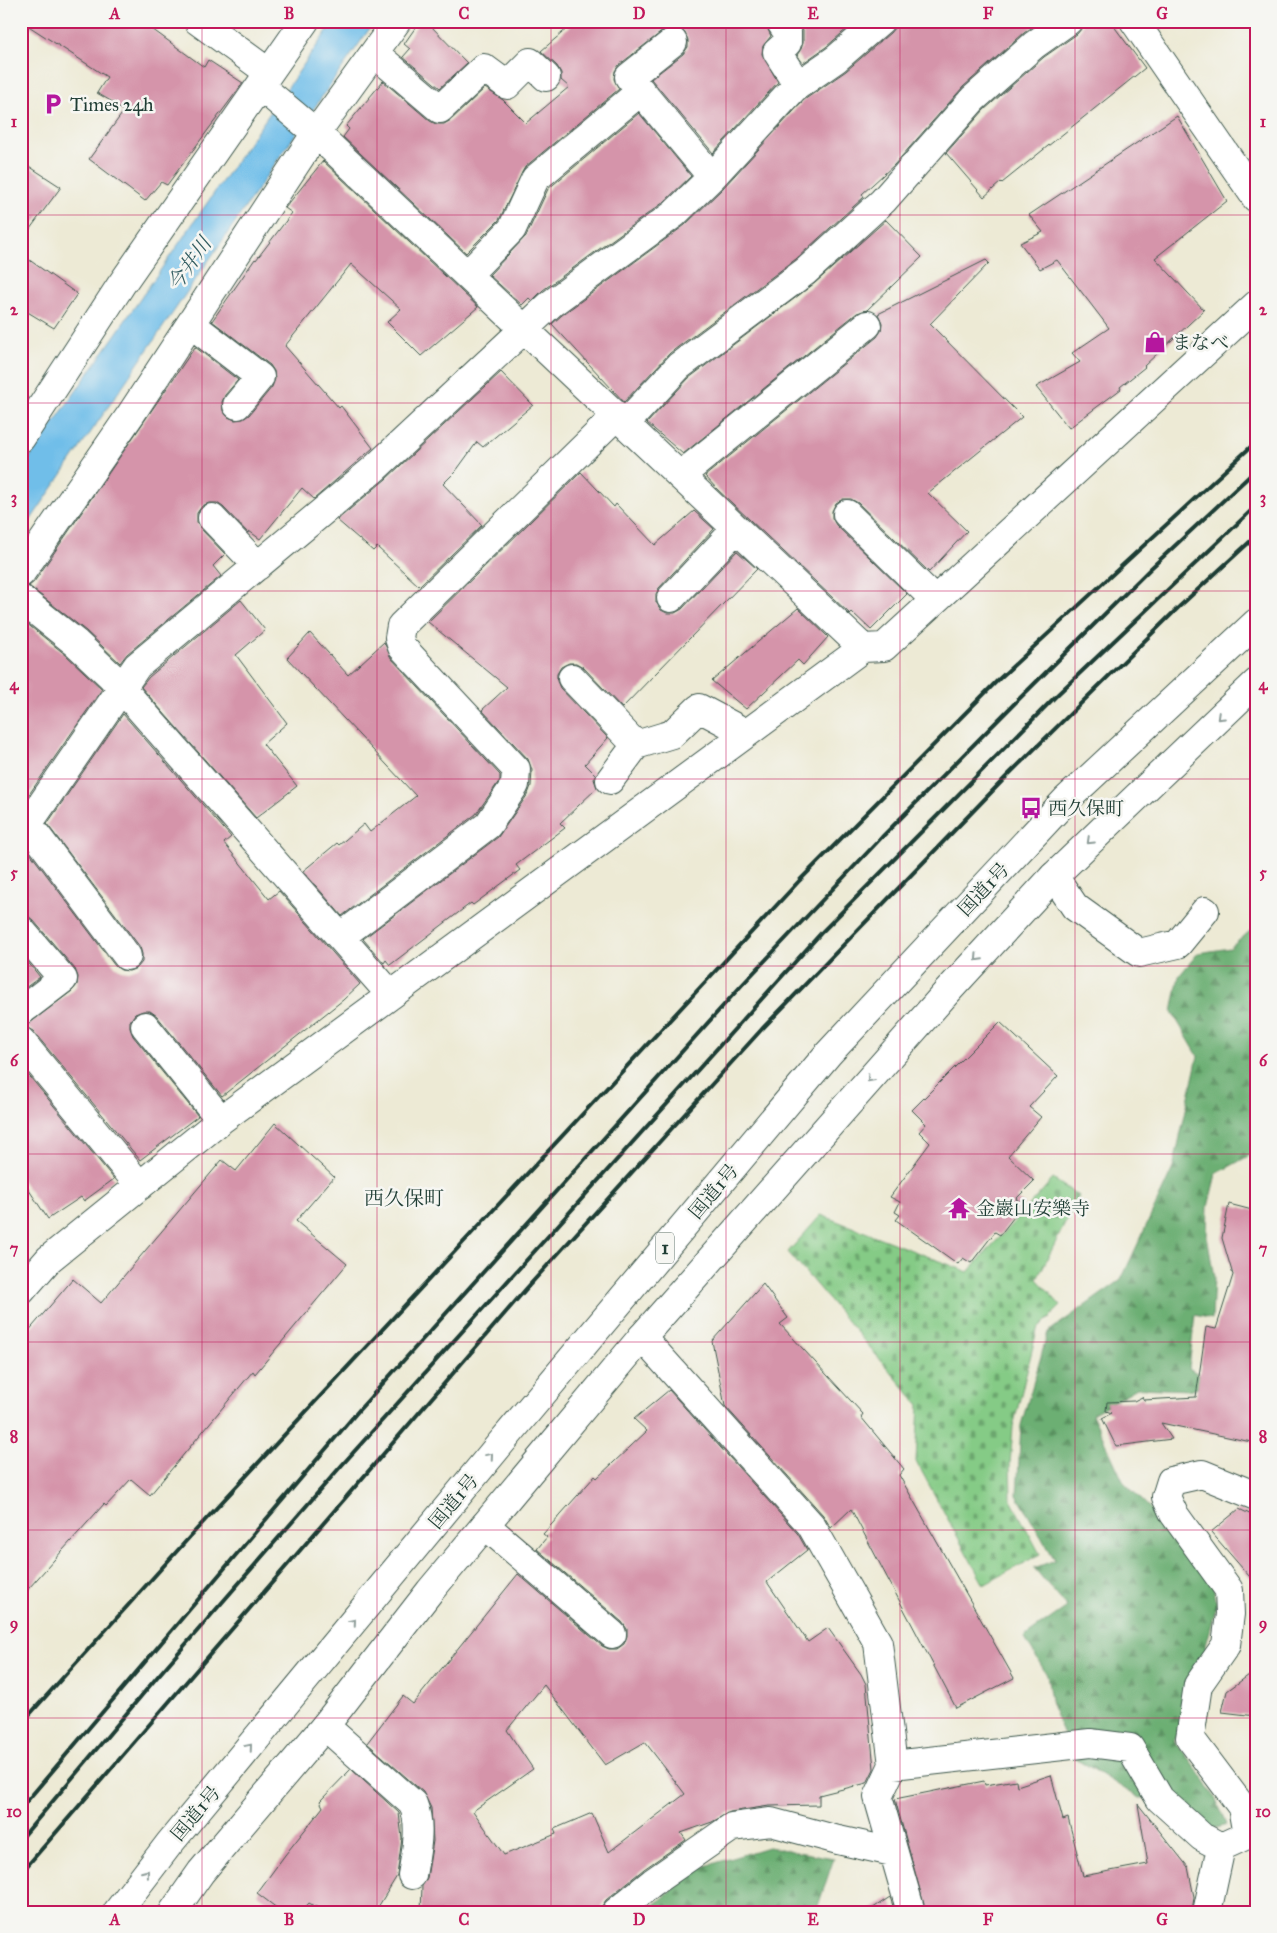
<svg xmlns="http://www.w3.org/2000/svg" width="1277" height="1933" viewBox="0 0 1277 1933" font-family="'IM FELL Great Primer','Noto Serif JP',serif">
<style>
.forest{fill:url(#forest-firs);stroke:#467654}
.cemetery{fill:url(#cemetery-stones);stroke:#52845d}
.water{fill:#6fbee9;stroke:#477e8e}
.building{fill:#d594aa;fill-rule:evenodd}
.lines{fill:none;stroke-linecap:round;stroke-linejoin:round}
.minor-casing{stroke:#3e574c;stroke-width:30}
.highway-casing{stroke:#3e574c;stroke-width:30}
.minor{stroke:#fff;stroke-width:28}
.highway{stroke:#fff;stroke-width:28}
.rail{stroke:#1f3d34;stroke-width:4}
.oneway{stroke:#8f9e9a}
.grid{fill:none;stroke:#c2185b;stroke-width:1;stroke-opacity:0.55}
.labels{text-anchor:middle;stroke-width:5;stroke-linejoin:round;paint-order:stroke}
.shield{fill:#f6f6f2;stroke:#60746d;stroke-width:1}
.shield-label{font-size:18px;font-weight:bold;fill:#1f3d34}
.poi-label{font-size:19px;fill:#1f3d34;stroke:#f6f6f2;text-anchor:start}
.street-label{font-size:19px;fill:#1f3d34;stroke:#f6f6f2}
.water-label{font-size:20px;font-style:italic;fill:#335d61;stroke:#f6f6f2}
.neighbourhood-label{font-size:20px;fill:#1f3d34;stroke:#f6f6f2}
.neatline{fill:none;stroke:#c2185b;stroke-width:2}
.grid-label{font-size:16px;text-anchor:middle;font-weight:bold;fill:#c2185b}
</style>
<defs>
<pattern id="forest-firs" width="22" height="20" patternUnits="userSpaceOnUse" patternTransform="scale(1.25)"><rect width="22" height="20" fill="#6caf73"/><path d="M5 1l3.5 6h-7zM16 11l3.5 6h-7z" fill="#58905f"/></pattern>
<pattern id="cemetery-stones" width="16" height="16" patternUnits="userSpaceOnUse" patternTransform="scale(1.25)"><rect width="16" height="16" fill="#85cb86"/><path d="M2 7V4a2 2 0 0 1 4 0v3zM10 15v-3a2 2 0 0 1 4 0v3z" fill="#6ca66e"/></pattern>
</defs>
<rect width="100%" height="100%" fill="#f6f6f2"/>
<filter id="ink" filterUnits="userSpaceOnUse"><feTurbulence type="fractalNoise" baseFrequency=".02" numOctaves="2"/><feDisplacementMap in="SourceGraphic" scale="10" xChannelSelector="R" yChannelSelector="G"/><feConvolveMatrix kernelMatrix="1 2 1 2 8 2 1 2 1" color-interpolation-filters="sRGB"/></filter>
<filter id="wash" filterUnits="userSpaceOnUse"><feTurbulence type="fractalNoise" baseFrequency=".0096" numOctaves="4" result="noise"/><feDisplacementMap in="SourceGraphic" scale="20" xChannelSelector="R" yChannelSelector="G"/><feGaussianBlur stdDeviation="1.12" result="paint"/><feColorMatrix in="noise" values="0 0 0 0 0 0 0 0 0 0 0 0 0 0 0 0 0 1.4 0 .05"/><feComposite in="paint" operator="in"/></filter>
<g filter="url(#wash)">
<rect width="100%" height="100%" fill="#edead5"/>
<!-- forest -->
<path class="forest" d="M1256,926V1152L1216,1174L1208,1207L1207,1236L1214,1277L1212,1319L1195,1315L1189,1368L1210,1382L1190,1390L1137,1388L1092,1414L1123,1481L1161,1519L1213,1585L1217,1604L1206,1646L1208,1690L1174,1741C1196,1766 1216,1793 1227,1825L1212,1829L1176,1797L1139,1798L1074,1757L1052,1707L1047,1675L1024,1637L1067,1607L1034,1568L1055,1560L1017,1495L1021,1425L1048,1332L1121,1280L1173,1168L1198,1056L1172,1012L1179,976L1198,953L1230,948Z
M768,1847L834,1858L816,1912H646L699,1868Z"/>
<!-- cemetery -->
<path class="cemetery" d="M1053,1179L1079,1196L1037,1279L1061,1306L1037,1330L1013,1427L1010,1464L1011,1500L1040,1554L984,1585L916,1461L919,1405L788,1252L821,1215L968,1272Z"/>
<!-- water -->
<path class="water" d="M334,21H375L277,161L21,534V470Z"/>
<g id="blocks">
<!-- building -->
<path class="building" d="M21,21H141L204,67L208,60L243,83L167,185L161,182L145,201L89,159L124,111L115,106L116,104L97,93L107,77Z
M420,21H426L467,63L440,88L403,57L410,49L404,44Z
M576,21H764L771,36L763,46L762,54L778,82L713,153L651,79L683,54L688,47V40L685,33L679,28L671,27L664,30L619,65L615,71L614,79L619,89L525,167L499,220L466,253L343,137L349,129L346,126L383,81L430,121L436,124H444L451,120L485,88L503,100L526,123L569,87L561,80V73L557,66L541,51Z
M799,21H856L826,47L803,63L797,55L801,49L803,43V31Z
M895,21H1041L1024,33L963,87L894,165L862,194L864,197L796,259L670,353L624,402L552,324L562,315L685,225L723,188L804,100L846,71L890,33L895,27Z
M1083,21H1110L1145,68L1002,183L1001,182L984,197L946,153L984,110L1044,57L1077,34L1082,28Z
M639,113L691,176L664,202L543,290L532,301L529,298L522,305L489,275L526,236L548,189Z
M1177,116L1227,201L1155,258L1204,310L1144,366L1145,367L1120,387L1121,389L1069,428L1036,387L1080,362L1072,353L1109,328L1057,260L1040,269L1020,243L1043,232L1029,215Z
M21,161L61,187L21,241Z
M323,161L478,307L421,356L387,322L401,309L351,264L285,346L339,408L341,406L373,448L314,499L302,488L260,539L249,531L248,533L223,507L217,503H209L202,506L197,513V522L201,529L225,554L213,566L221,576L127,654L120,663L86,631L29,586L34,582L195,347L238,380L225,395L222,402L223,411L228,417L235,420L243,419L249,415L272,387L275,379L274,371L270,365L212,321L255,259L256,260L292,213L285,208Z
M886,220L922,257L867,310L857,313L683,454L647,423L689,378L815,283Z
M21,254L77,294L54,328L21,308Z
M986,260L989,263L930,324L1022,417L928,493L967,531L929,572L858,503L851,499H843L836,503L832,511V518L836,525L907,594L871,630L852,612L850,614L717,489L705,476L877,337L881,331L882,323L878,314Z
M501,372L533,405L483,447L477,442L456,471L443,484L482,525L419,586L377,547L373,551L337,520L386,479Z
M581,472L614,507L616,504L655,545L694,511L714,529L659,588L656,594V602L661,610L667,613H675L682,609L737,551L757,569L622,708L583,667L576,663H569L561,667L557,674V681L560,688L608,738L585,764L596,775L594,779L597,788L560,823L565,828L516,865L520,870L473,905L471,903L390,965L386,960L384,963L363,939L498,837L528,794L531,786L532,770L528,759L482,710L507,687L428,622Z
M241,600L265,630L236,655L287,723L263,744L297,786L256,818L141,687L149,677Z
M798,608L828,637L803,665L798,660L746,709L712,681Z
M21,619L66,655L102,689L21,806Z
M310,633L348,675L384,642L391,658L500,775V780L476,814L342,916L303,871L337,843L339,845L364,824L370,832L416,796L287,658Z
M123,714L231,837L224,843L269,899L279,891L360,984L343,1000L222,1096L157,1016L150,1011H143L135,1014L130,1021V1028L133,1036L198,1116L140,1160L33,1031L24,1026L30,1023L72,991L77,985L78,977L75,969L33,920L27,915H21V841L115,966L121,970L129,971L137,968L142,962V954L140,947L47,824Z
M21,954L40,977L21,991Z
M1000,1022L1058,1076L1029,1107L1041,1117L1008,1156L1034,1181L1016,1199L1024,1204L1000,1235L995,1232L971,1263L963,1258L958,1264L896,1220L900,1215L895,1212L900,1202L890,1197L930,1143L919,1132L926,1124L912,1110Z
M21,1066L114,1179L84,1201L81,1197L48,1219L21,1178Z
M275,1123L334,1177L296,1221L347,1264L255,1374L253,1371L150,1495L131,1479L106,1506L104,1504L21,1597V1340L73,1279L101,1303L222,1160L236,1171Z
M1229,1204L1256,1211V1443L1161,1423L1172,1439L1116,1446L1102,1418L1112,1413L1106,1411L1107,1402L1134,1401L1142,1397L1144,1400L1196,1397L1206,1327L1216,1329L1233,1275L1222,1238Z
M763,1284L788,1318L780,1324L863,1414L861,1417L904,1469L899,1475L1014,1678L956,1708L851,1509L831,1528L823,1515L725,1406L712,1341Z
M669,1390L798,1534L807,1550L767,1582L808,1642L828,1628L861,1674L866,1684L874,1769L867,1783L819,1795V1805L769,1806L730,1812L712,1822L681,1833L686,1840L644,1869L606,1900L602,1906L601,1912H421L422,1886L427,1878L433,1841L431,1808L423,1792L367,1743L403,1696L413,1704L518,1574L602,1646L609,1649H617L624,1644L627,1636V1629L622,1622L537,1549L547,1537L543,1534L595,1476L597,1478L647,1431L634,1419ZM544,1685L605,1765L645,1742L685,1794L609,1852L592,1813L554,1829L556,1834L504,1855L473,1811L533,1769L507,1730Z
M1239,1509L1256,1517V1584L1211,1532Z
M1256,1670V1716L1222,1712L1227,1691Z
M351,1769L399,1813L402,1838L397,1876L375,1912H325L309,1903L301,1912H282L257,1893L285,1855L323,1807L320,1801Z
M1051,1775L1063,1820L1068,1818L1083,1876L1148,1864L1138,1804L1188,1867L1194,1897L1192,1912H926L895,1799L984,1781L985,1785L1016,1780L1017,1786Z
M890,1897L895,1912H867Z"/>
</g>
</g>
<g filter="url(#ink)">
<use href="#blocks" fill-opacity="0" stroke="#3e574c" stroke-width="1"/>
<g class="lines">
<!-- minor casing -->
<g class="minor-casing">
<path id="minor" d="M198,21L268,72
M780,21L787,32V43L777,52L798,85
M1134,21L1256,198
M673,42L629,77L712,177
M374,53L440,109L484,68L507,85L530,62L546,77
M260,86L316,133L863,648
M467,275L512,229L535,179L641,91
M191,324L260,377L237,405
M625,424L679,366L806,271L883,201L973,99L1034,45L1068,21
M21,438L121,285L305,21
M680,476L867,325
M847,514L935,600
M212,518L258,566
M21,573L131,414L316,133L397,21
M671,598L736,529
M21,599L76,643L111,676L391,995
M572,678L636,745L672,734L699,708L746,733
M610,780L636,745
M1054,876L1075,907L1139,953L1178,944L1205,911
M21,930L63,979L21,1011
M340,937L488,825L515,785L516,769L402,647L399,638L401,626L616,416
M127,956L28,824L137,666L375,468L552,303L674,214L712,177L794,88L836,59L880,21
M145,1026L221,1120
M21,1041L140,1186
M21,1291L49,1259L221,1120L863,648L884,647L1256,305
M642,1337L811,1525L878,1643L893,1765L878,1797L911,1912
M485,1525L612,1634
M325,1726L413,1804C422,1826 416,1852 412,1875
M893,1765L1090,1743L1130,1748L1160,1799L1202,1837L1221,1847
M616,1912L653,1882L732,1827L771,1822L838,1840L893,1852
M1207,1912L1221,1847L1247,1835L1242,1807L1190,1738L1198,1685L1226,1645L1230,1614L1229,1590L1174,1514L1166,1497L1171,1481L1202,1474L1256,1496"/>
</g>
<!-- highway casing -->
<g class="highway-casing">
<path id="highway" d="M117,1912L169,1844L501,1443L828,1054L1066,800L1256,623
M173,1912L201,1872L325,1726L430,1591L642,1337L947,992L1054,876L1256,683"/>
</g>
<!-- minor -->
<use href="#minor" class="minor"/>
<!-- highway -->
<use href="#highway" class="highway"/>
<!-- rail -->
<path class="rail" d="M21,1724L196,1530L800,880L999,679L1256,442
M21,1808L359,1410L741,986L882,837L1014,704L1150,569L1256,470
M21,1839L158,1676L342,1465L822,932L1058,694L1256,506
M21,1873L526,1289L762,1029L1008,775L1180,606L1256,536"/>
</g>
<!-- one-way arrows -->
<defs><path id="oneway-chevron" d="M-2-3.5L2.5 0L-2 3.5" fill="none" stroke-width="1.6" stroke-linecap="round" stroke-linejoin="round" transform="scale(1.25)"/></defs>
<g class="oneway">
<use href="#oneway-chevron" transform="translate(1220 717) rotate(136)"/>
<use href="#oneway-chevron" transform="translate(1090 841) rotate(136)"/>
<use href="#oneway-chevron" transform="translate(978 958) rotate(133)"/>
<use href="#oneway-chevron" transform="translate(870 1079) rotate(131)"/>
<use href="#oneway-chevron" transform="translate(490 1456) rotate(-50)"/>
<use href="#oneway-chevron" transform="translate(353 1622) rotate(-50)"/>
<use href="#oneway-chevron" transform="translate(249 1747) rotate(-50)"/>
<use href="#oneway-chevron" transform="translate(146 1873) rotate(-52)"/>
</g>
</g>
<!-- grid -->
<path class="grid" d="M202,21V1912M377,21V1912M551,21V1912M726,21V1912M900,21V1912M1075,21V1912M21,215H1256M21,403H1256M21,591H1256M21,779H1256M21,966H1256M21,1154H1256M21,1342H1256M21,1530H1256M21,1718H1256"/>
<!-- icons -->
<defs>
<g id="parking-bare" transform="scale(1.725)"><path d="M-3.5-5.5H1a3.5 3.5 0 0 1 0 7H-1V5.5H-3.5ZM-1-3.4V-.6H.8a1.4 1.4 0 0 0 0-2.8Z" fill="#b5179e" stroke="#f6f6f2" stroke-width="2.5" paint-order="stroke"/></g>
<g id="shop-bare" transform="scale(1.725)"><path d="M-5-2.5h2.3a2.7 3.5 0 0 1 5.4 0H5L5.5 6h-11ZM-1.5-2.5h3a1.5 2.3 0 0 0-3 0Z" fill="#b5179e" stroke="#f6f6f2" stroke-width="2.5" paint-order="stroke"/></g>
<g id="bus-bare" transform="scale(1.725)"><path d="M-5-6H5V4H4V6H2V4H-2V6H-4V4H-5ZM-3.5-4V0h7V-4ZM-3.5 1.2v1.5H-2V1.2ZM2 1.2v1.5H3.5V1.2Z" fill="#b5179e" stroke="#f6f6f2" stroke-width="2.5" paint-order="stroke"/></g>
<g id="temple-bare" transform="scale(1.725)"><path d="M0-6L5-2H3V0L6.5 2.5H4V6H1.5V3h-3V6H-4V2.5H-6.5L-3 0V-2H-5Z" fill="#b5179e" stroke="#f6f6f2" stroke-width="2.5" paint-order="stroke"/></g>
</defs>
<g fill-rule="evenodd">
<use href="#parking-bare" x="53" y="104"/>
<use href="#shop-bare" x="1155" y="342"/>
<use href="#bus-bare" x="1031" y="808"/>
<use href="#temple-bare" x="959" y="1208"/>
</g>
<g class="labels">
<!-- shield labels -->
<rect class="shield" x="656" y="1232.5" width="18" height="31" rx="4"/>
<g class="shield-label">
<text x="665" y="1254">1</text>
</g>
<!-- poi labels -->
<g class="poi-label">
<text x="70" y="111">Times 24h</text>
<text x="1172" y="349">まなべ</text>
<text x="1048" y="815">西久保町</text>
<text x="976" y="1215">金巖山安樂寺</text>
</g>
<!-- street labels -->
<g class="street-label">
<text transform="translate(983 889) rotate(-47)" y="7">国道1号</text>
<text transform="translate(713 1191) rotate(-50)" y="7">国道1号</text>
<text transform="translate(453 1501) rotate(-50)" y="7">国道1号</text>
<text transform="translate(195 1813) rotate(-50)" y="7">国道1号</text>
</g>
<!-- water labels -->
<g class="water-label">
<text transform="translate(189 264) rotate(-55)" y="7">今井川</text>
</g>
<!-- neighbourhood labels -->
<g class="neighbourhood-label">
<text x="404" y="1205">西久保町</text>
</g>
</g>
<!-- margin -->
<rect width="1277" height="1933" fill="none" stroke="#f6f6f2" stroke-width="55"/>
<rect x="28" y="28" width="1222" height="1878" class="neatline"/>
<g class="grid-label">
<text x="115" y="19">A</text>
<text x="289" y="19">B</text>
<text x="464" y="19">C</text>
<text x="639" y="19">D</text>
<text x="813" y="19">E</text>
<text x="988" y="19">F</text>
<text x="1162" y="19">G</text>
<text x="14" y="127">1</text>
<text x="1263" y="127">1</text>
<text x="14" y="315">2</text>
<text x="1263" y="315">2</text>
<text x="14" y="503">3</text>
<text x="1263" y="503">3</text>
<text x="14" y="690">4</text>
<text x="1263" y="690">4</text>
<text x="14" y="878">5</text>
<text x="1263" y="878">5</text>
<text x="14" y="1066">6</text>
<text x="1263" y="1066">6</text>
<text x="14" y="1254">7</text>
<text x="1263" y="1254">7</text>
<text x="14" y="1442">8</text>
<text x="1263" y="1442">8</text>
<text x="14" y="1629">9</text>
<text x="1263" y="1629">9</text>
<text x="14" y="1817">10</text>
<text x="1263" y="1817">10</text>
<text x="115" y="1925">A</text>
<text x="289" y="1925">B</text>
<text x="464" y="1925">C</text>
<text x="639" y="1925">D</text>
<text x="813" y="1925">E</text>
<text x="988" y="1925">F</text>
<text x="1162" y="1925">G</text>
</g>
</svg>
